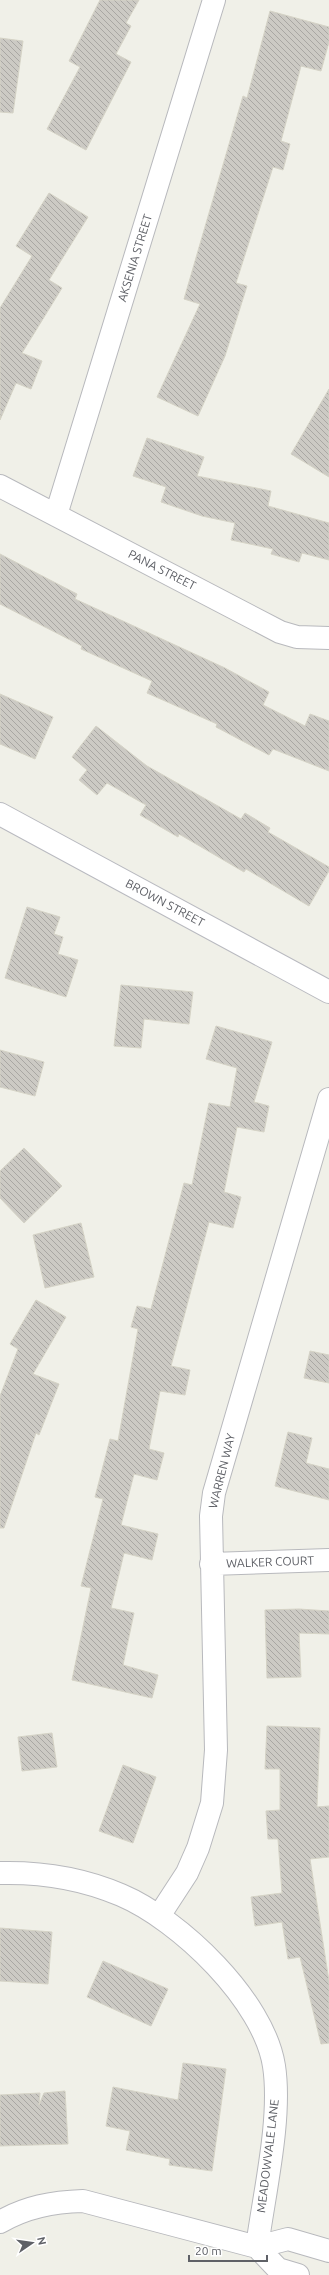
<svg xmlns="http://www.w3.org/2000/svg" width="329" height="2275" viewBox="0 0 329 2275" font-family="Ubuntu,sans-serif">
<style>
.building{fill:url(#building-back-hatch);stroke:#d5d3c6}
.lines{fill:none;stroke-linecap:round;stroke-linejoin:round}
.street-casing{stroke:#b8b9bd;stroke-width:24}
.secondary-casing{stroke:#b9bac0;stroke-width:24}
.street{stroke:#fff;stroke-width:22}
.secondary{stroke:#fff;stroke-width:22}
.labels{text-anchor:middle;stroke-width:3;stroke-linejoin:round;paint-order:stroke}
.street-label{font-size:12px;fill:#5f6167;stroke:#fff}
</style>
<defs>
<pattern id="building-back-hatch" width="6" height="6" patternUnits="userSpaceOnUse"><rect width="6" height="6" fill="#cccac4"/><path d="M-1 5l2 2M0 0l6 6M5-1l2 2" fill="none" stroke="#a9a7a3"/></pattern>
</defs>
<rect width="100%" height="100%" fill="#f0f0e8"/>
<!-- building -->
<path class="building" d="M100,0H139L126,23L131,26L116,54L131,62L86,150L47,129L80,67L69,61Z
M270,11L329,27V42L321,71L301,66L281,141L290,144L283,170L273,167L236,283L247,286L225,356L198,416L157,397L200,304L184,299L243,96L247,98Z
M0,38L23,41L13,113L0,112Z
M49,193L88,217L49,280L62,288L22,353L42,361L31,389L16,383L0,420V308L32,256L16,246Z
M329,389V477L291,454Z
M147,438L204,457L197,476L271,491L268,506L329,523V560L302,553L299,562L271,554L273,549L231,540L235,523L202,516L161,502L166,487L133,476Z
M0,554L77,594L75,599L225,668L269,692L263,705L305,726L310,714L329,721V771L273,749L269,755L216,727L217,724L147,693L152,681L81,649L82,646L0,604Z
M0,694L53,717L35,759L0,744Z
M96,726L147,766L241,819L245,813L270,828L268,832L329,867V871L309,906L246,869L244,872L179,834L178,837L140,815L146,805L107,783L97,795L79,780L87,770L72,757Z
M27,907L60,917L54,934L63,937L58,954L78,960L66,997L5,978Z
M121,985L193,992L189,1024L144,1019L141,1048L114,1046Z
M216,1026L272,1042L254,1102L269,1106L264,1132L237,1127L224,1192L241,1197L233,1228L209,1222L171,1366L190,1370L185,1395L160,1391L149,1449L164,1453L157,1480L134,1474L121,1525L158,1534L152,1560L124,1553L111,1608L134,1613L123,1665L158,1675L152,1698L72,1680L91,1588L81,1586L103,1499L95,1497L110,1439L118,1441L138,1329L131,1327L137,1306L151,1309L184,1183L192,1185L209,1103L230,1107L237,1068L206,1059Z
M0,1050L44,1062L35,1096L0,1087Z
M24,1148L62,1186L24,1223L0,1198V1171Z
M81,1223L94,1277L45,1288L33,1235Z
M36,1300L66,1317L33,1374L59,1384L39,1435L36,1433L4,1528H0V1396L18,1349L10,1344Z
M310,1351L329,1355V1383L304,1378Z
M288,1432L312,1438L306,1463L329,1469V1500L275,1486Z
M299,1609L329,1611V1634L299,1633L301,1677L267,1678L265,1610Z
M267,1726L320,1728L317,1807L329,1806V1857L310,1859L329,1981V2043L321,2044L300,1957L288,1959L282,1922L255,1926L251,1897L282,1893L278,1839H268L266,1811L280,1810V1769H265Z
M52,1733L57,1767L22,1771L18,1737Z
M123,1765L156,1777L133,1843L99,1831Z
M0,1928L52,1932L48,1984L0,1981Z
M103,1961L168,1989L151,2026L87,1997Z
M183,2063L226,2069L212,2171L169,2165L170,2159L126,2150L130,2131L106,2126L113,2087L178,2100Z
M65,2091L68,2144L0,2146V2095L40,2093L39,2105L44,2093Z"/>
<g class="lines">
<!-- street casing -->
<g class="street-casing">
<path id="street" d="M0,486L280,632L297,637L329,638
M56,515L214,0
M211,1564L329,1560
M0,1873C41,1872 84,1879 121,1895C180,1920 264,2001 274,2066C282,2118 264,2194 257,2247
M159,1916L187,1873L198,1848L212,1803L216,1750L211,1516L214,1493L329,1099
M0,2222C26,2207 52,2202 83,2201L257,2247L288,2239L329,2251
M257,2247L278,2269L298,2275"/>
</g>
<!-- secondary casing -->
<g class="secondary-casing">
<path id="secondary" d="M0,814L329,992"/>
</g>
<!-- street -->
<use href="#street" class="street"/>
<!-- secondary -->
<use href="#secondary" class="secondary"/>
</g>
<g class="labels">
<!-- street labels -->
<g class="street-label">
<text transform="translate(135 258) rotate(-73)" y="4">AKSENIA STREET</text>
<text transform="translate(162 570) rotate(27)" y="4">PANA STREET</text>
<text transform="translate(165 903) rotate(28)" y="4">BROWN STREET</text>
<text transform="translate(222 1471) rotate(-76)" y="4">WARREN WAY</text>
<text transform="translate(270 1562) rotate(-2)" y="4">WALKER COURT</text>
<text transform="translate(268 2156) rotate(-83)" y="4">MEADOWVALE LANE</text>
</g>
</g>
<!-- north arrow -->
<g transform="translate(32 2243) rotate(77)" stroke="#ffffff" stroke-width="3" paint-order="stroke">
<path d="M0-3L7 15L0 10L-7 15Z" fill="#5f6167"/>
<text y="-6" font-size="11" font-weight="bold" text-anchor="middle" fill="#5f6167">N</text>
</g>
<!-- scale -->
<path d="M189 2255v6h78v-6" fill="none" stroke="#5f6167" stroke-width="2"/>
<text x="195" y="2255" font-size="12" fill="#5f6167" stroke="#ffffff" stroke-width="3" paint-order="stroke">20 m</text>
</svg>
